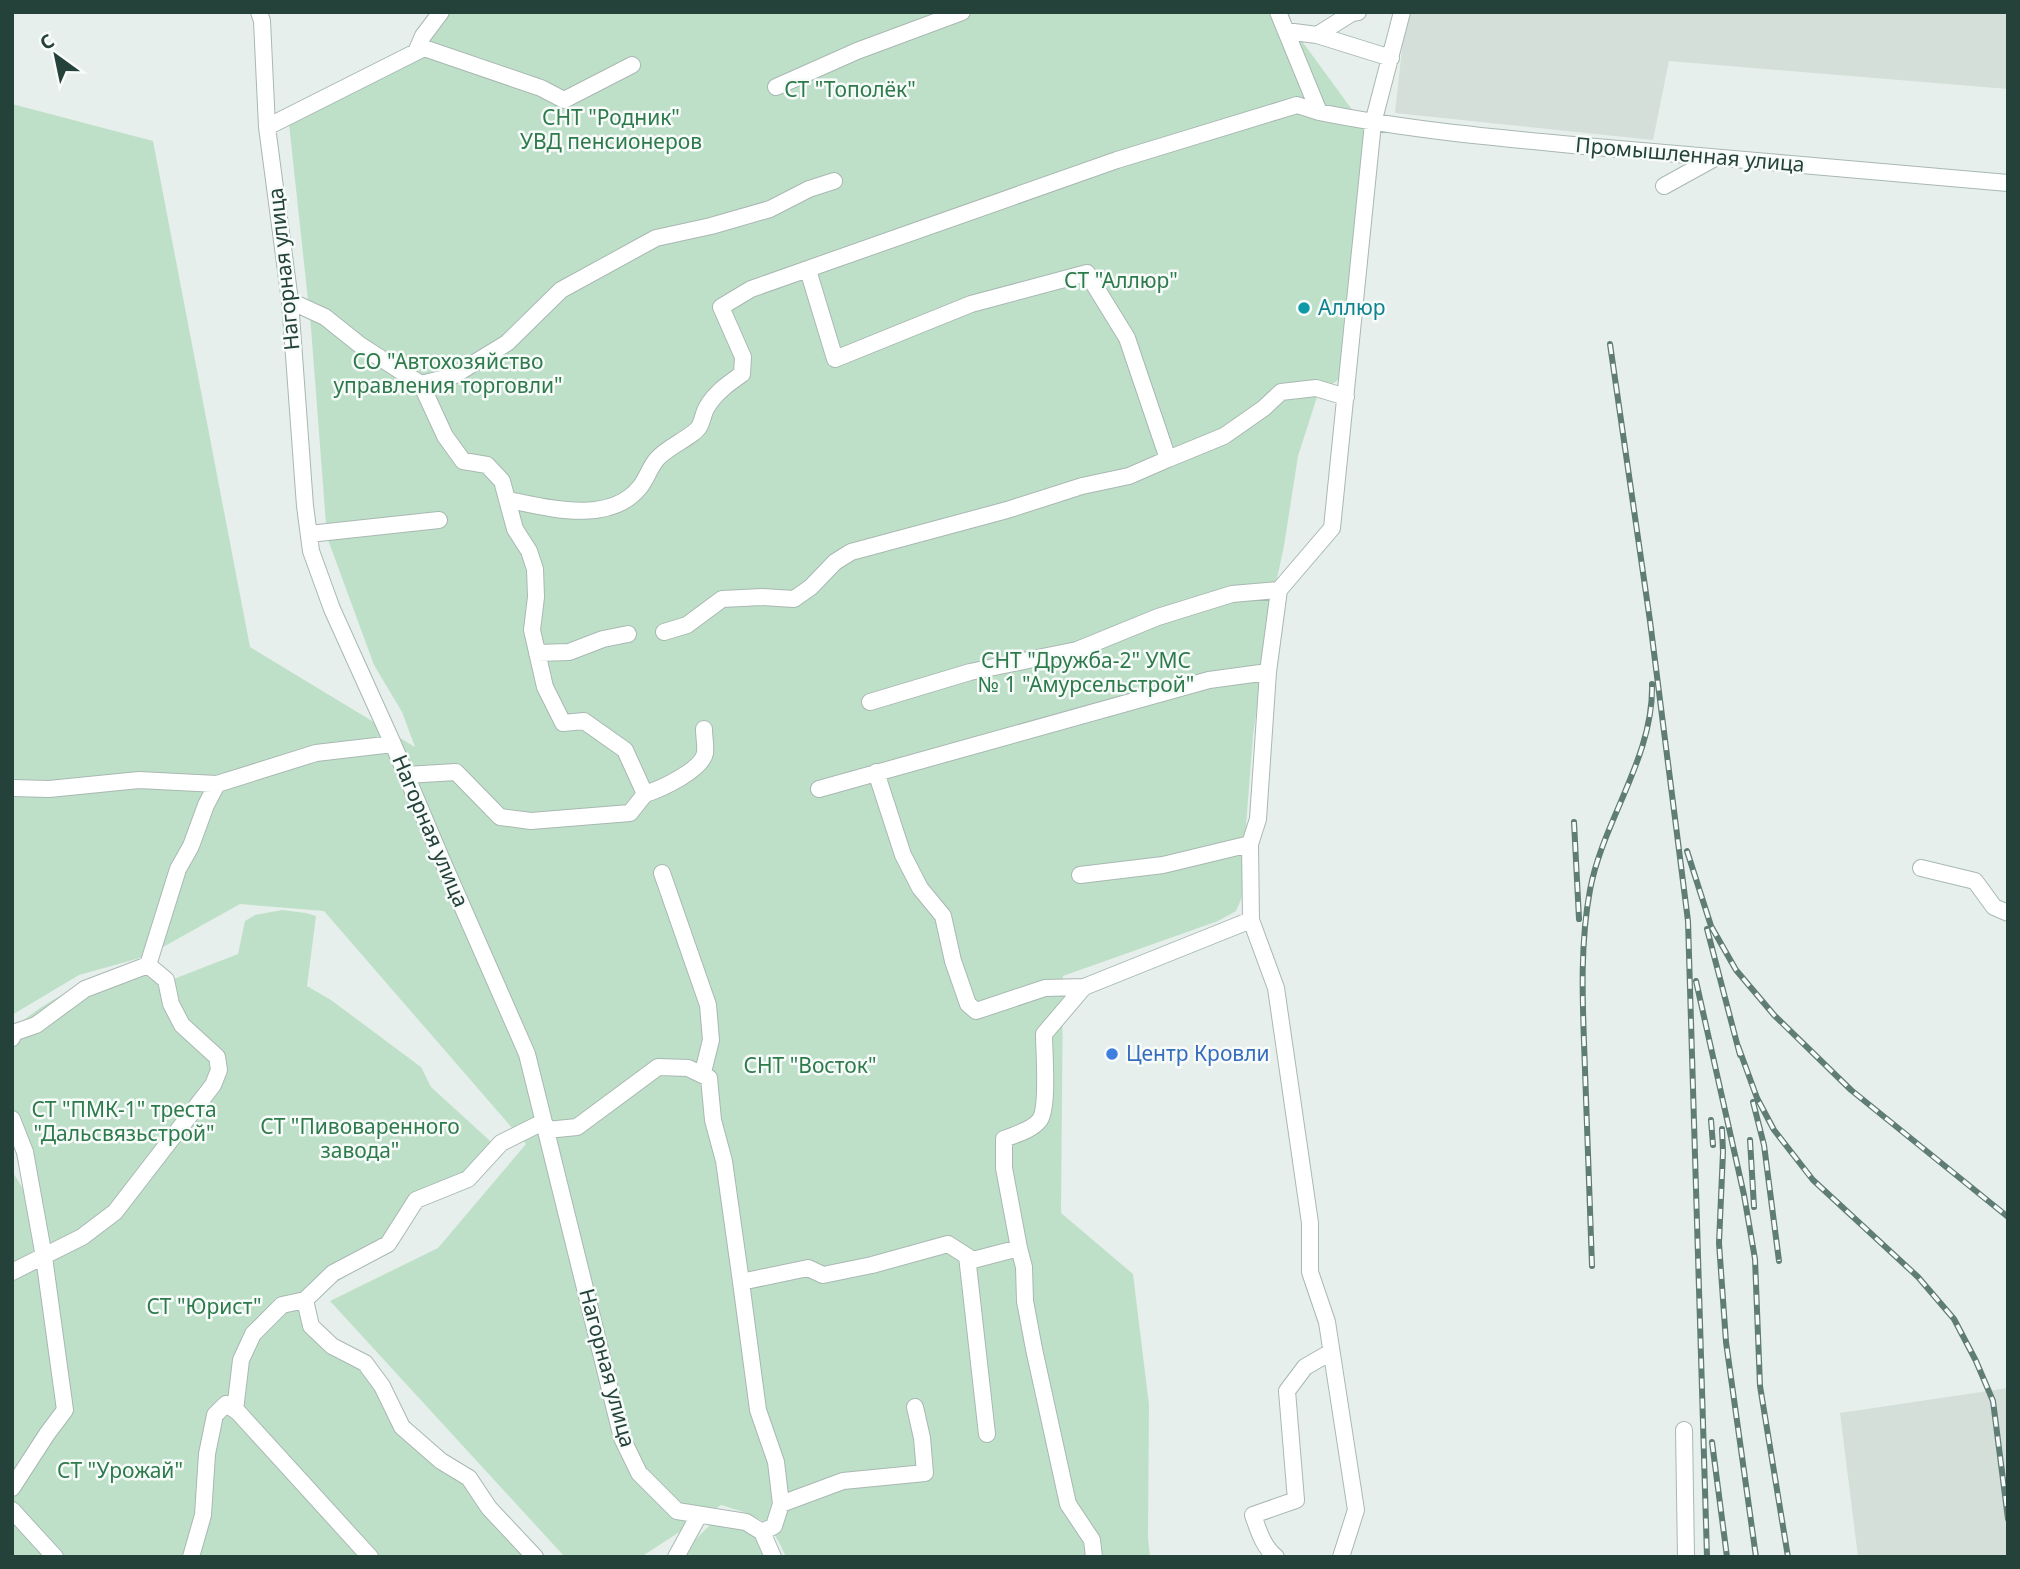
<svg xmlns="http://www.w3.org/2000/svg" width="2020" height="1569" viewBox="0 0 2020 1569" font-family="'Noto Sans',sans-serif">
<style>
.built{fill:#d4dfda}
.green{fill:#bfe0c8}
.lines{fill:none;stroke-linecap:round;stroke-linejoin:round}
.minor-casing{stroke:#a8b8b2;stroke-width:18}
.minor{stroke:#fff;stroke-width:16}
.rail-casing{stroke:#5f7d75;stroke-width:6}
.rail{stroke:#f7fbf9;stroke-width:3.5;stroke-dasharray:10;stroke-linecap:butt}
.culture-dot{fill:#0f9aa8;stroke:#f7fbf9;stroke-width:2.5}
.shop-dot{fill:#3f7fe0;stroke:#f7fbf9;stroke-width:2.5}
.labels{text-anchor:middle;stroke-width:5;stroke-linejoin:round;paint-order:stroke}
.park-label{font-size:21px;fill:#2d7a4b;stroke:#f7fbf9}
.street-label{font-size:21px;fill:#24423a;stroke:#f7fbf9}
.culture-label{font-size:21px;fill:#0d838f;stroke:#f7fbf9;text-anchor:start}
.shop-label{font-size:21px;fill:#366cbe;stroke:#f7fbf9;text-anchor:start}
</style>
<rect width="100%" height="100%" fill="#e6efeb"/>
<!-- built -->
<path class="built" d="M1406,12H2008V89L1669,61L1653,140L1395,113Z
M2008,1388V1557H1858L1840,1413Z"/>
<!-- green -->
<path class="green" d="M447,12H1273L1288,22L1364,126L1361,200L1345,375L1318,394L1298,456L1284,546L1271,606L1253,736L1244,851L1245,890L1236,911L1218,921L1063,976L1061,1213L1133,1274L1149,1405L1148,1538L1150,1557H786C769,1518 760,1517 721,1505L641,1557L563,1555L330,1301L438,1248L526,1144L324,911L240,904L147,956L79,975L12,1015V104L153,141L250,647L415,747L402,712L374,665L327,537L311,328L289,124L400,67Z
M282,910L306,913L316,916L307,986L331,1000L421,1067L431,1087L500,1150C469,1170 400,1203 399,1244L317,1294L306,1315L366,1371L397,1423L462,1477L529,1557H12V1171L25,1192L12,1136V1030C48,997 94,978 139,961L161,984L238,954L245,921L255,915Z
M713,1522L734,1524L754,1533L763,1557H684L694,1541Z"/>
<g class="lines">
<!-- minor casing -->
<g class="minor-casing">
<path id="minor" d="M259,12L262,21L267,127L290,301L305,506L311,551L332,609L393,744L441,858L527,1054L622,1438L639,1473L677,1511L746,1522L762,1532L773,1557
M1278,12L1319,112C1403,129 1488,137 1573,145C1718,159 1863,169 2008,183
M1286,31L1317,35L1352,13L1358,12
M1317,35L1391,58
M416,52L423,36L441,12
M776,87L857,51L962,12
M267,127L424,48L541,88L564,100L632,65
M1664,186L1713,159
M290,301L325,317L360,345L421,384L453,376L507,343L561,290L656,238L711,226L770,209L809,189L834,181
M1168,459L1224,436L1264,408L1281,392L1316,388L1346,397
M509,500C549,508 610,525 640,487C647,478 650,467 657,459C667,447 694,436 699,427C703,421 703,413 707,407C715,393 729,383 742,374L743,357L721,307L751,289L1117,160L1297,105L1319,112
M309,534L439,520
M664,632L687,625L722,599L762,597L794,599L811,587L835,562L851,552L1007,510L1082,486L1129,476L1168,459L1127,338L1087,273L971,304L835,359L808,270
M537,653L569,652L603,639L628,634
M870,702L970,672L1077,650L1158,617L1232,594L1279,590
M876,772L903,855L920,888L943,916L953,961L968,1004L976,1011L1045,988L1084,987L1251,920
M406,775L456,772L500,817L531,821L630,813L645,794L625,750L584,721L563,723L545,687L532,630L536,597L535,569L529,551L515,529L502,481L487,465L463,461L445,436L421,384
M12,788L49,789L139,780L217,784L316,753L393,744
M819,789L1209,680L1268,672
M645,794C661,789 702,770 705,753C706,746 704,737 704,729
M1921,868L1975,881L1994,907L2008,913
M662,873L708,1005L711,1040L704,1068L698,1072
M1080,875L1163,865L1250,844
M148,965L178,869L191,846L206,805L217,784
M12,1038L13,1033L36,1025L85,989L148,965
M12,1119L25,1152L44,1257L65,1410L47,1434L12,1488
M547,1130L577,1127L658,1067L688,1068L709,1078L713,1120L724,1161L741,1282
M1019,1248L1024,1267L1025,1301L1034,1349L1068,1504L1092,1540L1094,1557
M967,1256L987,1434
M12,1272L82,1237L115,1212L213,1085L219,1070L217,1057L182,1025L171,1004L166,980L148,965
M305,1300L333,1273L388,1244L416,1200L468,1179L501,1143L537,1125L545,1124
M235,1410L241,1360L253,1334L282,1305L305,1300L311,1326L332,1346L365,1363L382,1386L402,1427L441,1461L469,1478L489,1508L535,1557
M1684,1430L1686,1557
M781,1504L843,1481L925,1473L922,1438L915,1407
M12,1510L55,1557
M762,1532L774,1526L781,1504L776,1462L758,1410L741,1282L808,1268L823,1275L872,1265L948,1244L973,1260L1019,1248L1004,1168V1139C1016,1134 1030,1131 1039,1121C1049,1110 1044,1052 1044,1034L1084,987
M191,1557L203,1515L207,1454L215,1415L226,1404L238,1412L370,1557
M676,1557L699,1515
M1276,1557C1263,1547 1258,1529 1253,1515L1296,1500L1287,1391L1305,1367L1331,1352
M1341,1557L1356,1510L1327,1322L1310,1272V1223L1276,988L1251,920L1250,844L1258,819L1268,672L1279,590L1332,528L1373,123L1402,12"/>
</g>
<!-- minor -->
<use href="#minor" class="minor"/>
<!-- rail casing -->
<g class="rail-casing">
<path id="rail" d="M1610,344L1650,621L1688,921L1707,1557
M1574,822L1579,919
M1687,851L1711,926L1736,970L1774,1015L1851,1090L2008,1217
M1707,929L1740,1055
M1696,981L1744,1195L1755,1259L1760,1386L1788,1557
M1738,1046L1757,1098L1774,1130L1813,1180L1918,1277L1954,1319L1976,1361L1993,1401L2008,1519
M1753,1102L1764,1145L1779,1261
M1711,1120L1713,1145
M1722,1129L1723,1152L1719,1243L1726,1342L1756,1557
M1750,1140L1754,1207
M1592,1266C1590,1200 1587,1135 1585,1070C1583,1010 1579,949 1590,890C1603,820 1654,757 1652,684
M1712,1442L1727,1557"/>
</g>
<!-- rail -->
<use href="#rail" class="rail"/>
</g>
<!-- markers -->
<circle class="culture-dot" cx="1304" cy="308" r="7"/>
<circle class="shop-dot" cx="1112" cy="1054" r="7"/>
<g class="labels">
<!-- park labels -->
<g class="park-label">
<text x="850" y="97">СТ "Тополёк"</text>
<text x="611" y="125">СНТ "Родник"<tspan x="611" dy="24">УВД пенсионеров</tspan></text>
<text x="1121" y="288">СТ "Аллюр"</text>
<text x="448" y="369">СО "Автохозяйство<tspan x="448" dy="24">управления торговли"</tspan></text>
<text x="1086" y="668">СНТ "Дружба-2" УМС<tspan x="1086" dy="24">№ 1 "Амурсельстрой"</tspan></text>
<text x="810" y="1073">СНТ "Восток"</text>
<text x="124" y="1117">СТ "ПМК-1" треста<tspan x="124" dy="24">"Дальсвязьстрой"</tspan></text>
<text x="360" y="1134">СТ "Пивоваренного<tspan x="360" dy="24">завода"</tspan></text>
<text x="204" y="1314">СТ "Юрист"</text>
<text x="120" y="1478">СТ "Урожай"</text>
</g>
<!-- street labels -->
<g class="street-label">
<text transform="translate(1690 155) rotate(5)" y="7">Промышленная улица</text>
<text transform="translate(284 269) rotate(-96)" y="7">Нагорная улица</text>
<text transform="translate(430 831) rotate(67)" y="7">Нагорная улица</text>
<text transform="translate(607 1368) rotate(75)" y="7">Нагорная улица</text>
</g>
<!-- culture labels -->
<g class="culture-label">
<text x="1318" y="315">Аллюр</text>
</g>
<!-- shop labels -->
<g class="shop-label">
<text x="1126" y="1061">Центр Кровли</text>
</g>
</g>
<!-- border -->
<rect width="2020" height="1569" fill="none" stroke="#24423a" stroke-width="28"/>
<!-- north arrow -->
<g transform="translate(56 56) rotate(327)" stroke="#f7fbf9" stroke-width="5" paint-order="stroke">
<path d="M0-5L12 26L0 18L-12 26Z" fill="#24423a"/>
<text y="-10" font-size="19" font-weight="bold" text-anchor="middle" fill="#24423a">С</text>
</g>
</svg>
